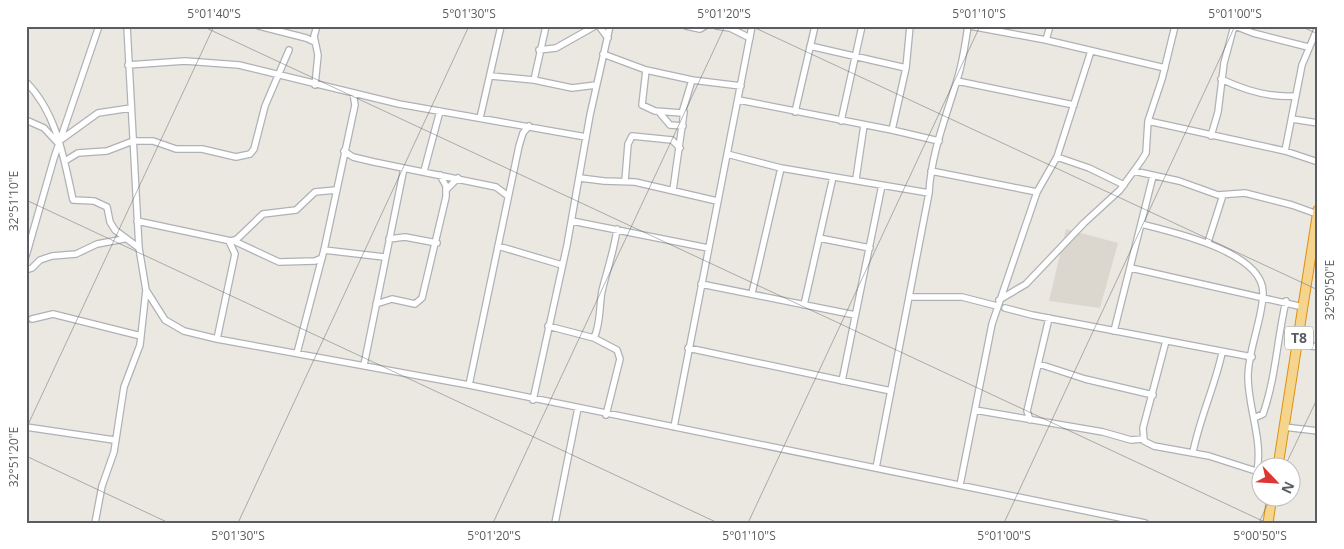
<svg xmlns="http://www.w3.org/2000/svg" width="1344" height="549" viewBox="0 0 1344 549" font-family="'Open Sans',sans-serif">
<style>
.education{fill:#dbd7cf}
.lines{fill:none;stroke-linecap:round;stroke-linejoin:round}
.minor-casing{stroke:#aeb2b6;stroke-width:8}
.highway-casing{stroke:#dd8f0f;stroke-width:11}
.minor{stroke:#fff;stroke-width:5.5}
.highway{stroke:#f5d48e;stroke-width:9}
.ticks{fill:none;stroke:#595d61;stroke-width:1;stroke-opacity:0.45}
.labels{text-anchor:middle;stroke-width:4;stroke-linejoin:round;paint-order:stroke}
.shield{fill:#fff;stroke:#8b8e90;stroke-width:1}
.shield-label{font-size:14px;font-weight:bold;fill:#595d61}
.neatline{fill:none;stroke:#595d61;stroke-width:2}
.ticks-label{font-size:12px;text-anchor:middle;fill:#595d61}
</style>
<rect width="100%" height="100%" fill="#ebe8e1"/>
<!-- education -->
<path class="education" d="M1066,229L1118,243L1100,308L1049,301Z"/>
<g class="lines">
<!-- minor casing -->
<g class="minor-casing">
<path id="minor" d="M127,26L139,248L146,290L165,320L184,331L217,339L469,385L1145,523
M259,26L306,38L315,42
M599,26L608,38
M686,26L700,29L705,26
M717,26L730,28L750,38
M970,26L1046,40L1165,68
M1235,26L1253,33L1308,47
M1046,40L1050,26
M810,46L906,68
M539,50L556,48L595,26
M603,54L646,70L692,80L741,86
M128,65L185,61L239,65L399,104L586,137
M646,70L642,105L655,111L682,113L692,80
M491,76L534,80L572,88L596,85
M1221,79C1244,90 1269,98 1296,96
M534,80L546,26
M957,81L1074,105
M26,82C57,113 64,159 73,200L94,201L107,207L110,222L115,230L139,248
M315,85L318,55L314,36L317,26
M739,100L892,130L939,141
M659,112L670,125L683,126
M795,112L815,26
M480,118L501,26
M1292,119L1318,123
M26,120L44,128L57,142
M841,121L862,26
M1148,121L1285,151L1318,162
M892,130L906,68L910,26
M1211,136L1218,112L1224,63L1234,26
M62,139L98,113L131,108
M344,151L353,157L374,162L496,187L508,196
M1285,151L1302,65L1318,27
M727,154L781,168L929,193C931,154 946,117 957,80C963,62 965,44 968,26
M1057,157L1089,168L1124,185
M65,161L78,153L107,151L133,141H153L176,149H202L236,157L250,154L254,149L265,106L289,50
M424,171L440,111
M931,171L1037,192L1057,157L1091,51
M1134,171L1179,181L1218,195L1245,193L1292,205L1317,214
M580,178L604,181L635,182L717,201
M856,179L864,125
M625,181L628,144L632,136L672,140L680,148
M447,189L458,178
M673,190L684,112
M137,221L231,241L237,239L263,214L296,210L315,192L336,190
M572,221L708,248
M1141,224C1172,232 1265,252 1263,294C1262,321 1248,350 1248,377C1248,408 1263,439 1257,471
M819,238L870,248
M389,239L405,237L437,243
M234,241L279,262L315,261L322,258
M1208,242L1223,195
M498,246L562,265
M324,250L384,257
M26,256L54,158L99,26
M1131,268L1303,307
M26,270L32,268L40,260L52,256L76,254L97,244L124,239
M701,284L855,315
M752,293L781,168
M910,297H962L997,306
M999,300L1026,284L1084,223L1120,190L1141,161L1146,153L1148,121L1162,79L1175,26
M376,304L392,299L415,304L422,298L446,197V186L440,175
M804,305L833,177
M1005,308L1032,315L1252,357
M32,319L53,314L141,336
M548,326L594,338L617,350L620,359L606,415
M1114,331L1153,176
M594,338C601,323 599,307 602,291C607,270 614,251 617,229
M217,339L235,254L229,241
M1166,341L1143,428L1144,441L1154,446L1209,456L1262,473
M1298,344L1318,347
M688,348L891,391
M297,353L324,250L355,105L353,93
M1039,364L1085,379L1153,395
M364,365L404,168
M842,381L882,185
M469,385L519,146L523,133L529,126
M533,400L567,245L590,115L610,26
M975,410L1103,432L1131,440L1143,439
M1254,418L1263,414C1276,377 1277,339 1286,301
M1030,420L1027,411L1049,318
M26,427L114,440
M674,427L752,26
M1284,427L1318,431
M1193,452C1200,417 1215,386 1222,353
M876,468L929,193
M960,485L992,324L1037,192
M95,523L102,486L114,452L124,387L140,345L146,290
M555,523L578,408"/>
</g>
<!-- highway casing -->
<g class="highway-casing">
<path id="highway" d="M1278,466L1318,210
M1268,523L1272,496"/>
</g>
<!-- minor -->
<use href="#minor" class="minor"/>
<!-- highway -->
<use href="#highway" class="highway"/>
</g>
<!-- ticks -->
<path class="ticks" d="M202,26L1267,523M751,26L1318,290M1300,26L1318,34M26,200L718,523M26,429L214,26M26,456L169,523M1285,466L1318,397M238,523L469,26M493,523L725,26M748,523L980,26M1004,523L1235,26M1259,523L1271,496"/>
<g class="labels">
<!-- shield labels -->
<rect class="shield" x="1285" y="326.5" width="28" height="23" rx="4"/>
<g class="shield-label">
<text x="1299" y="343">T8</text>
</g>
</g>
<!-- border -->
<rect width="1344" height="549" fill="none" stroke="#ffffff" stroke-width="55"/>
<!-- north arrow -->
<g transform="translate(1276 482) rotate(115)"><circle r="24" fill="#ffffff" stroke="#bdbec0"/>
<path d="M0-4L9 19L0 12L-9 19Z" fill="#dd3735"/>
<text y="-8" font-size="14" font-weight="bold" text-anchor="middle" fill="#595d61">N</text>
</g>
<rect x="28" y="28" width="1288" height="494" class="neatline"/>
<g class="ticks-label">
<text x="214" y="18">5°01'40"S</text>
<text x="469" y="18">5°01'30"S</text>
<text x="724" y="18">5°01'20"S</text>
<text x="979" y="18">5°01'10"S</text>
<text x="1235" y="18">5°01'00"S</text>
<text transform="translate(14 201) rotate(-90)" y="4">32°51'10"E</text>
<text transform="translate(1330 290) rotate(-90)" y="4">32°50'50"E</text>
<text transform="translate(14 457) rotate(-90)" y="4">32°51'20"E</text>
<text x="238" y="540">5°01'30"S</text>
<text x="494" y="540">5°01'20"S</text>
<text x="749" y="540">5°01'10"S</text>
<text x="1004" y="540">5°01'00"S</text>
<text x="1260" y="540">5°00'50"S</text>
</g>
</svg>
